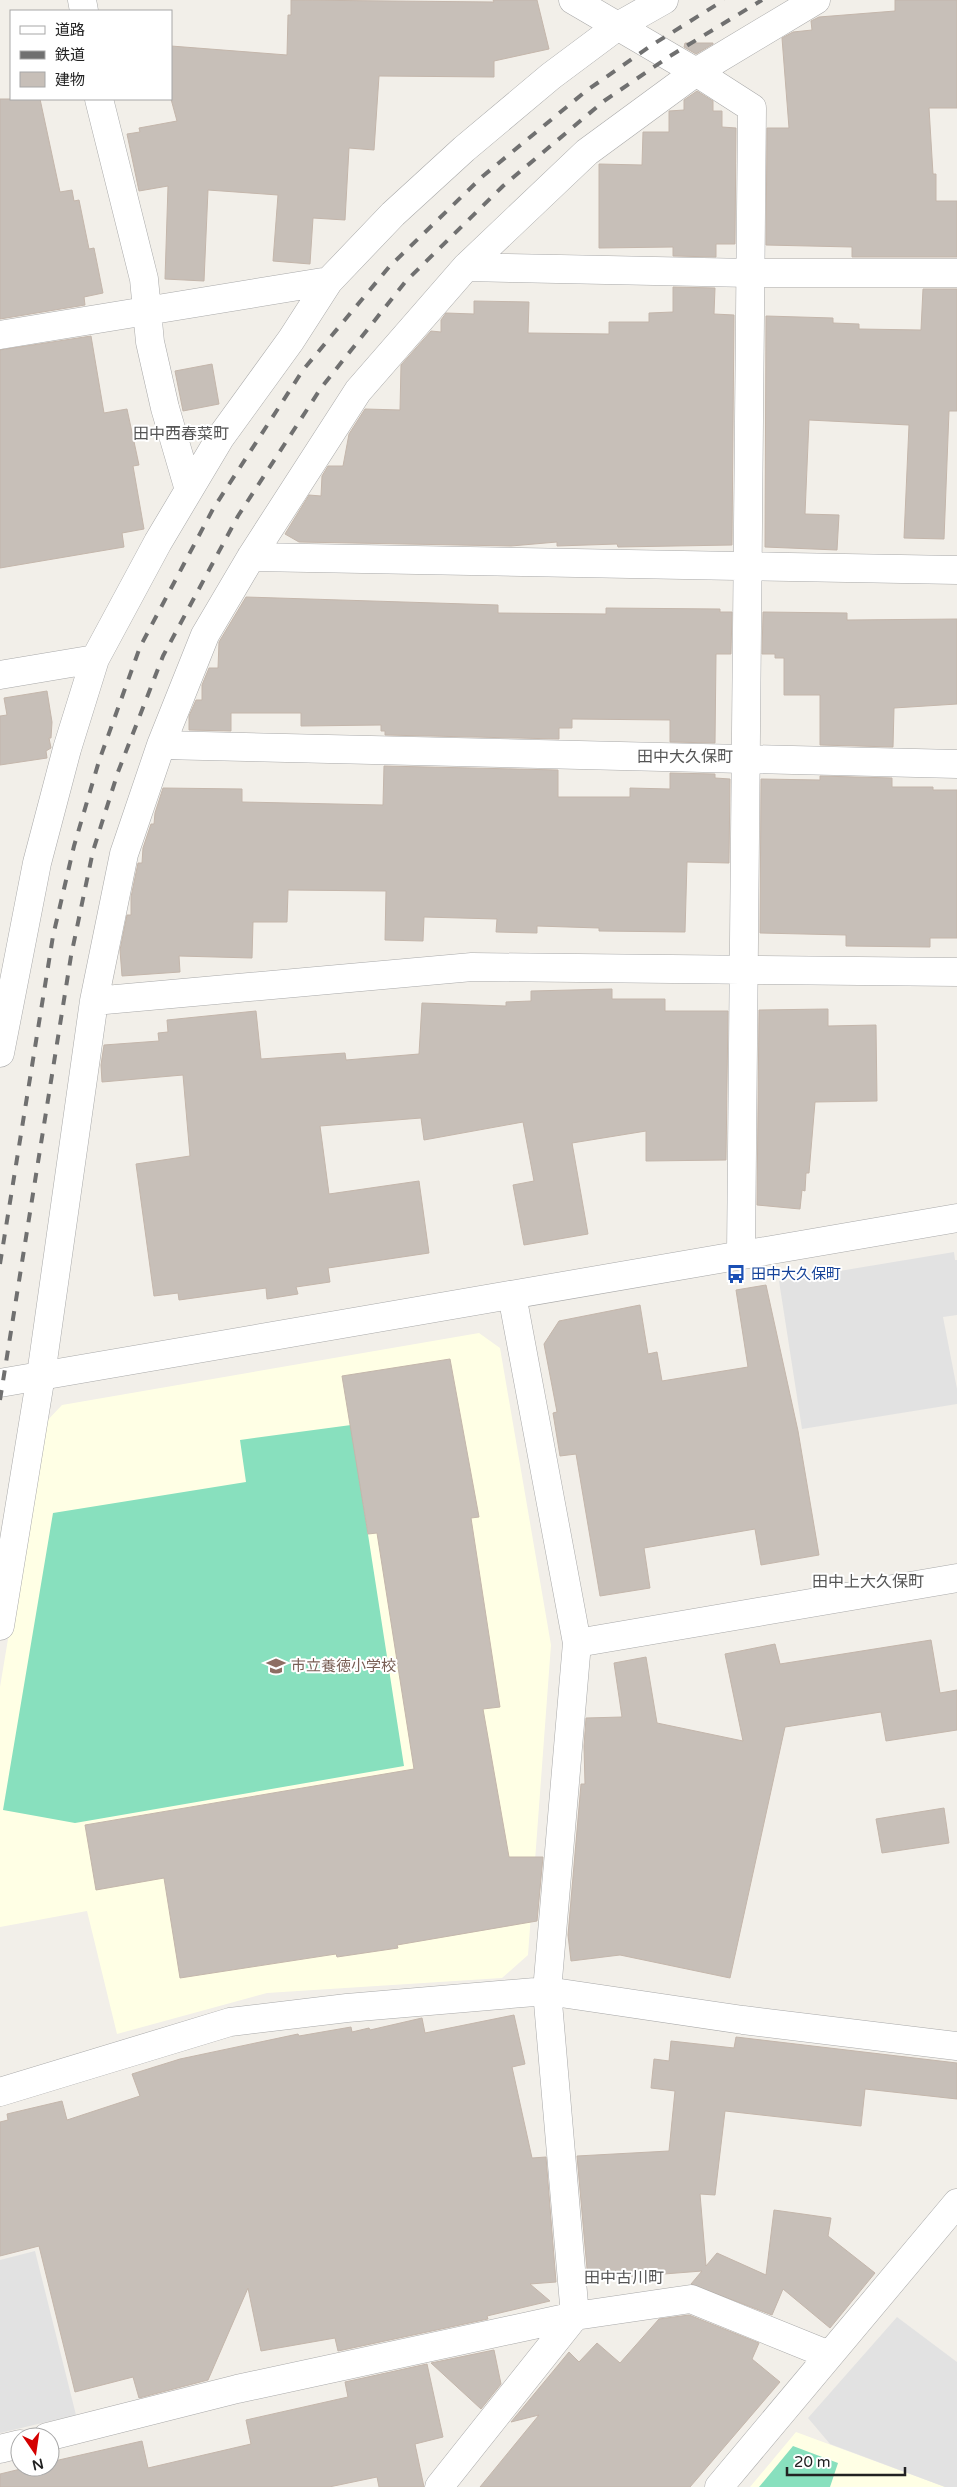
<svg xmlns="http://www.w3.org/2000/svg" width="957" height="2487" viewBox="0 0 957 2487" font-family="'Varela Round','Noto Sans JP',sans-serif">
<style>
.education{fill:#ffffe5}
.pitch{fill:#88e0be}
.parking{fill:#e2e2e2}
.building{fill:#c7bfb8;stroke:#c4b6ab}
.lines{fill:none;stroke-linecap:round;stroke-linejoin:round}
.minor-casing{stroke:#a9a9a9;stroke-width:29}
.tertiary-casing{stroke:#a9a9a9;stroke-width:29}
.minor{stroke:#fff;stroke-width:28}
.tertiary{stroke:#fff;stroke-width:28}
.rail{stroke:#707070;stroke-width:4;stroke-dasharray:10 10;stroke-linecap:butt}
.labels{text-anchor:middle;stroke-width:4;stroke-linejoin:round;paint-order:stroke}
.transit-label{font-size:15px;fill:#164399;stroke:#fff;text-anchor:start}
.education-label{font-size:15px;fill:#785e54;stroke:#fff;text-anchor:start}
.neighbourhood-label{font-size:16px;fill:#555;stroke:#fff}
</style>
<rect width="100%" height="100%" fill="#f2efe9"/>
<!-- education -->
<path class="education" d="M479,1333L500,1348L551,1645L528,1955L502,1978L267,1993L117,2034L87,1911L0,1927V1687L44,1424L62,1405Z
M796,2432L945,2487H750Z"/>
<!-- pitch -->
<path class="pitch" d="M351,1425L404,1766L75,1823L3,1810L53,1513L246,1482L240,1440Z
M793,2446L838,2463L830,2487H759Z"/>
<!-- parking -->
<path class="parking" d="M954,1252L955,1260H957V1315L943,1317L957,1389V1404L802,1429L779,1281Z
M35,2251L76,2415L0,2433V2260Z
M897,2317L957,2362V2487H945L830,2444L808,2418Z"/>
<!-- building -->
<path class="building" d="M291,0L494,2L493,0H537L549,49L494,61V77L379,76L374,150L349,148L345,220L313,218L310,264L273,261L278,195L208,190L204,281L165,279L168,186L139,191L127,134L140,132L139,128L177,121L171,99V46L287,55L288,15H291Z
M895,0H957V108H929L933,174H936V201H957V257H852V247L766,245L767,128H789L782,38L793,32L812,30L811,21L819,17L895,11Z
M685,43H713V44L696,54L684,47Z
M697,91L713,101V111H722V127L736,128L735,244H716V257L673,256V247L599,248V164L642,165L643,132H669V111L684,110V100Z
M0,99H40L60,192L72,190L74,201L79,200L89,249L94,248L103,293L84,297L85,305L0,319Z
M673,287L715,288L714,314L734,315L732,545L618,547L617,544L557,546V542L511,546L299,542L285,534L309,495L321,496L322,476L328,466H343L349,434L365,409L400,410L401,365L431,331L441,332V320L446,313L474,314V301L529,302L528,333L609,334V322H649V313L673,312Z
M923,289H957V411H949L944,539L904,538L909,425L809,420L805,514L839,515L837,550L765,547L766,316L833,318V323L859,324V329L921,330Z
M91,336L104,413L127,409L139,465L133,466L144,529L122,533L124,547L0,568V350Z
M212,364L219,404L183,411L175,371Z
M246,597L498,605V613L606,614V608L720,609V612H732L731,654H716L715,743L670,742V720L572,719V728H559V739L385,735V731H381V725L301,726V713H231V731L189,730V716L196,700H202V685L209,668H218L219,642Z
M763,612L847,613V620L957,619V704L894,708L893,747L820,745V695H784V658H775V654H762Z
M47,691L52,722L51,738H49L51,748L46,751L47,758L0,765V716L7,715L4,698Z
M384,766L558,770V797H630V788L670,789V773L715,774V778L730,779L729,863L687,862L685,932L599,931V928L537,926V933L496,932L497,919L424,917L423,941L385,940L386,891L288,890L287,922H253L252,958L179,956L180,972L122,976L120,950L127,915H131V897L138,863H142L143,848L151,824H154L155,813L163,788L242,789V802L383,805Z
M820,776L892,778V787H933V790H957V938H930V947L846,946V935L760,933L761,779L820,780Z
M612,989V999H665V1011H728L726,1160L646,1161V1131L572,1143L588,1234L524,1245L513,1185L534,1181L523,1122L424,1140L421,1118L320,1126L329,1194L419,1181L429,1253L328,1268L330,1282L296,1287L298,1294L267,1299L266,1288L179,1300L178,1293L154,1296L136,1164L190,1156L183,1075L102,1082L101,1065L104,1045L159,1041L158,1033L168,1032L167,1020L256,1011L261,1059L345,1053L346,1060L419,1054L422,1003L506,1006V1002L531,1001V991Z
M828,1009V1026L876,1025L877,1101L815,1102L809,1173H806L805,1191L802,1190L800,1209L757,1205L759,1010Z
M766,1285L798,1431L819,1555L761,1565L755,1529L644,1548L650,1588L600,1596L576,1454L560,1456L553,1413L557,1412L544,1344L559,1321L640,1305L648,1354L657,1352L662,1381L748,1367L736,1290Z
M450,1359L479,1517L471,1518L500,1707L483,1709L509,1857H543L537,1921L397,1945L398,1948L337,1957L336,1954L180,1978L164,1878L96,1890L85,1825L414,1769L377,1533L368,1534L342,1376Z
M931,1640L940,1693L957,1690V1730L886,1741L881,1712L785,1727L730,1978L620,1955L571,1961L568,1935L581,1784H585L584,1746L586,1718L622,1717L614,1663L646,1657L657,1723L743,1741L725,1654L775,1644L780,1664Z
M944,1808L949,1843L882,1853L876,1819Z
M514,2015L525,2064L512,2067L532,2158L546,2157L556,2282L530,2284L550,2301L487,2316L488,2319L338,2351L335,2338L261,2351L248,2288L208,2380L139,2398L133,2377L75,2392L39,2246L0,2256V2122L8,2120L7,2114L62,2101L67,2120L140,2096L132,2074L180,2059L298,2034L299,2036L351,2027L352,2032L369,2028L370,2030L422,2018L425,2033Z
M736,2037L957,2063V2099L865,2089L861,2126L725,2111L715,2195L700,2194L706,2266L717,2253L766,2275L774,2210L831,2218L828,2236L875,2273L830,2328L783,2289L772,2315L691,2284L702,2271L588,2280L577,2156L669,2151L675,2091L651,2088L654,2059L669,2061L671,2041L734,2048Z
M689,2315L759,2343L752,2359L780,2382L690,2487H480L539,2415L511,2422L569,2352L579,2362L597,2343L620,2363L659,2319Z
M494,2350L501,2384L481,2409L431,2363Z
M427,2364L443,2437L415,2444L424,2487H379L377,2477L329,2487H0V2474L29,2467H50V2462L142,2441L148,2468L251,2444L246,2420L348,2397L345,2382Z"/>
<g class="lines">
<!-- minor casing -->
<g class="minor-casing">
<path id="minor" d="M82,0L84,11
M573,0L696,72L816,0
M99,99L144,279L150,342L165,408L189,490
M466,267L750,273H957
M0,335L329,281
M251,557L957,570
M0,675L95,659
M161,745L957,764
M94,1001L472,967L957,972
M0,1053L37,863L67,749L95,659L158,542L220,438L291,340L329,281L393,214L464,149L551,76L618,26L664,0
M0,1626L41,1375L94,1001L124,854L161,745L205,635L251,557L358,391L466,267L587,152L696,72L752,108L741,1254
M577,1643L957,1578
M0,2092L230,2022L347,2008L547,1991L743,2020L957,2046
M47,2437L237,2389L575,2316L691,2299L829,2355
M0,2449L20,2444
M439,2487L575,2316L547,1991L577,1643L512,1295
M719,2487L957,2203"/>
</g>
<!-- tertiary casing -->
<g class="tertiary-casing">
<path id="tertiary" d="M0,1383L957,1218"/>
</g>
<!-- minor -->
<use href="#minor" class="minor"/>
<!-- tertiary -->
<use href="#tertiary" class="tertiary"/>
<!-- rail -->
<path class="rail" d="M0,1264L53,936L74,846L99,761L140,647L213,509L303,370L389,267L483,176L586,91L652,45L724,0
M0,1400L71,956L93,851L118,772L163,656L238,516L321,388L406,281L503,186L604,101L670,56L762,0"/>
</g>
<!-- icons -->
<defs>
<g id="bus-bare" transform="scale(1.5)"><path d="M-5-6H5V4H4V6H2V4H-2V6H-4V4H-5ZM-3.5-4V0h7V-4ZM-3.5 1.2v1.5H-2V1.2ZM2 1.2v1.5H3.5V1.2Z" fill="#1a4fb4" stroke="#fff" stroke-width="2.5" paint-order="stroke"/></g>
<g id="school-bare" transform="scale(1.5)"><path d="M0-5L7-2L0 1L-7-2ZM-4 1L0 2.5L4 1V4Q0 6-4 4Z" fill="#8d6e63" stroke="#fff" stroke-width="2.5" paint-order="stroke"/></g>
</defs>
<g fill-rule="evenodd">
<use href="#bus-bare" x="736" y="1274"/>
<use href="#school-bare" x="276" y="1666"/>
</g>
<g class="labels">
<!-- transit labels -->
<g class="transit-label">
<text x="751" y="1279">田中大久保町</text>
</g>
<!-- education labels -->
<g class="education-label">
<text x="291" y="1671">市立養徳小学校</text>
</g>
<!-- neighbourhood labels -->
<g class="neighbourhood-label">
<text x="181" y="439">田中西春菜町</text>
<text x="685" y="762">田中大久保町</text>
<text x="868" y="1587">田中上大久保町</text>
<text x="624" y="2283">田中古川町</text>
</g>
</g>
<!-- legend -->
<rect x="10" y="10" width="162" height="90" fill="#ffffff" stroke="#a7a7a7"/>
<rect x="20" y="26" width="25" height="8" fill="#ffffff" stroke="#a7a7a7"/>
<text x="55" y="35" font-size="15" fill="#222222">道路</text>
<rect x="20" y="51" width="25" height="8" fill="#707070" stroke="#a7a7a7"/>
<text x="55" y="60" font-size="15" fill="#222222">鉄道</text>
<rect x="20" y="72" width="25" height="15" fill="#c7bfb8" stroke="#a7a7a7"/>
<text x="55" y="85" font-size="15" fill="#222222">建物</text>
<!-- north arrow -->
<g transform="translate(35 2452) rotate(167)"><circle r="24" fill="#ffffff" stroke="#a7a7a7"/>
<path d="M0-4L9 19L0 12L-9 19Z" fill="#d40000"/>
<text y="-8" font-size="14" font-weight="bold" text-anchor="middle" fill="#222222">N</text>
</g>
<!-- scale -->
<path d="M787 2467v8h118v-8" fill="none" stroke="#222222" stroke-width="2.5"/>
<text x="794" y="2467" font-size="15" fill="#222222" stroke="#ffffff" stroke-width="4" paint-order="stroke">20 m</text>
</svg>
